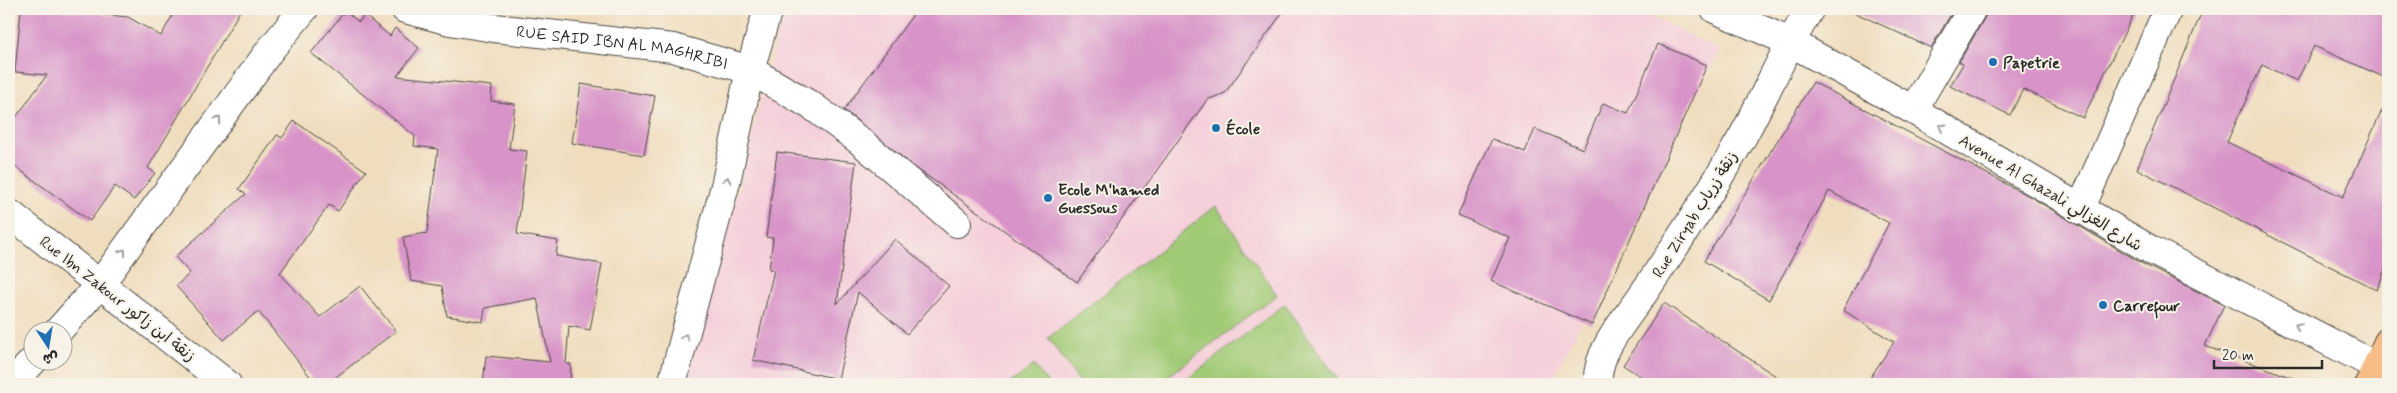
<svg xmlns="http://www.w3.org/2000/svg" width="2397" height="393" viewBox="0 0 2397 393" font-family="Mynerve,'Playpen Sans Arabic',sans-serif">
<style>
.built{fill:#f5cfda}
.green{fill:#a1ca76;stroke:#667a50}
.building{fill:#d894c8}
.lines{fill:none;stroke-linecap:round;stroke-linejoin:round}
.minor-casing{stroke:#494641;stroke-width:30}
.major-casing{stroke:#494641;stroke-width:30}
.minor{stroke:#fff;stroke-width:28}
.major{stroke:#f6be86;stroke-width:28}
.oneway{stroke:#a0a0a0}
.poi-dot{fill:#1f6fb2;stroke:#f7f3e8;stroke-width:2}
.labels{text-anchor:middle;stroke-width:4;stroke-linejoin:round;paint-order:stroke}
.street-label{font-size:16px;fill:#2b2b2b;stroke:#f7f3e8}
.poi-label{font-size:16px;font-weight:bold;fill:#2b2b2b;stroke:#f7f3e8;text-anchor:start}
</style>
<rect width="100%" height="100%" fill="#f7f3e8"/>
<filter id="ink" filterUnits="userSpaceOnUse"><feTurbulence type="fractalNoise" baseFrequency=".02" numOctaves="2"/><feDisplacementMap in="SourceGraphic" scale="10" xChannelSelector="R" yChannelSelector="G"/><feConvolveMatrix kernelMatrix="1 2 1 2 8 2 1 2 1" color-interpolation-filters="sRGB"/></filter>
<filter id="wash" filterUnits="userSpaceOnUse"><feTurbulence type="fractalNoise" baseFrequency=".0096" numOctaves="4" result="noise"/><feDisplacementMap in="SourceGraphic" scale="20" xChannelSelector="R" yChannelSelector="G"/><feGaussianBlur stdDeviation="1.12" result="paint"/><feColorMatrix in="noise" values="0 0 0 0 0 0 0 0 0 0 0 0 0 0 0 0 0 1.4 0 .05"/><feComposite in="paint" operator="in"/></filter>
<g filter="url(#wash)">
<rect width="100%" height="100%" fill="#f0ddbe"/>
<!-- built -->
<path class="built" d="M784,9H1637L1719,50L1554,376L1564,384H683L734,205Z"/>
<!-- green -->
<path class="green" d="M1216,206L1277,295L1158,384H1081L1048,338Z
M1285,304L1341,384H1181Z
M1034,365L1048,384H1009Z"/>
<g id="blocks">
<!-- building -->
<path class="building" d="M21,9H48L128,17L161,36L176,9H241L148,168L155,173L134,200L115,186L90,221L9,162V127L47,75L15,72Z
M917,9H1285L1225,93L1207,100L1077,282L913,166L844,110Z
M1847,9H1954L1931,48Z
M1988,9H2136L2083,118L2023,89L2010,115L1950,86L1963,64L1959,62L1985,17Z
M2203,9H2388V79L2314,46L2297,81L2262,65L2227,142L2343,197L2388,97V262L2377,290L2137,169Z
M345,11L359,22L364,15L390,36L395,28L419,48L397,76L492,86L491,101L515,104L509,149L527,151L517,234L558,241L556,256L602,264L590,330L569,326L566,364H571L570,384H483L486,356L550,362L537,298L485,308L483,322L447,316L442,286L411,281L403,237L427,233L438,149L414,146L415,136L311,53Z
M1658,44L1707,65L1592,325L1491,281L1510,238L1458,215L1492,139L1525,152L1535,129L1583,149L1603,103L1628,113Z
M1813,82L2029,196L2143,264L2224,305L2205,346L2301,381V384H1866L1894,342L1843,310L1889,223L1829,191L1769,300L1704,261Z
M581,84L655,96L644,155L572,143Z
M294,121L366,171L338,211L329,205L280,273L320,317L360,286L396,331L327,384H316L258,311L224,340L176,286L190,273L175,257L246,194L239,189L277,135L282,138Z
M777,152L856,162L837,304L895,239L949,286L907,334L858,292L838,379L753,360L774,270L769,269L773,238L766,237Z
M1664,303L1733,348L1788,384H1652L1623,365Z"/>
</g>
</g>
<g filter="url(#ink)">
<use href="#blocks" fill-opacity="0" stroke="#494641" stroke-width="1"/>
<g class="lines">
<!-- minor casing -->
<g class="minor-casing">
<g id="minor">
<path id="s1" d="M405,9L450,21L494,28L673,48L750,70L812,106L860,141L957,223"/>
<path d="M1715,9L1790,42L1913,110L2151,250L2388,372"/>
<path d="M1913,110L1972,9"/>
<path d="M2080,210L2168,9"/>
<path d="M9,213L227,384"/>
<path d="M59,330L101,283L270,50L304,9"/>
<path d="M11,384L34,360"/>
<path d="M672,384L726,182L750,70L768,9"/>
<path d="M1598,384C1595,351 1628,317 1645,291C1679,241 1713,189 1743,136C1766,94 1784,50 1810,9"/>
</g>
</g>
<!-- major casing -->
<g class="major-casing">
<path id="major" d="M2369,384L2388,342"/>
</g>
<!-- minor -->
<use href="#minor" class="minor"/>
<!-- major -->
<use href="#major" class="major"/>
</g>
<!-- one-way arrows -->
<defs><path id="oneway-chevron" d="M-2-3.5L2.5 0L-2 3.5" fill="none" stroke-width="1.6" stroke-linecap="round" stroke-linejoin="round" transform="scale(1.25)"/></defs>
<g class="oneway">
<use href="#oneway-chevron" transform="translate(218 120) rotate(-54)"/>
<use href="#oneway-chevron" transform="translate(1942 127) rotate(-149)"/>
<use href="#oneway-chevron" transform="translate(727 180) rotate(-77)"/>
<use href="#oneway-chevron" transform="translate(123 252) rotate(-55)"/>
<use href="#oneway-chevron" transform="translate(2298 326) rotate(-153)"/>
<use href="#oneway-chevron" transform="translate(685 337) rotate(-75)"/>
</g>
</g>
<!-- markers -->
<g class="poi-dot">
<circle cx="1993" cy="62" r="5"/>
<circle cx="1216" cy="128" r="5"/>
<circle cx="1048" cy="198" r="5"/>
<circle cx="2103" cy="305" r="5"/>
</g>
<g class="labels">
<!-- street labels -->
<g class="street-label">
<text dy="6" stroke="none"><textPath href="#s1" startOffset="221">RUE SAID IBN AL MAGHRIBI</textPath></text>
<text transform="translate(2051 192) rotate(31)" y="6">Avenue Al Ghazali شارع الغزالي</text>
<text transform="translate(1694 214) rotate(-58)" y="6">Rue Ziryab زنقة زرياب</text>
<text transform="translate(118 298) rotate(38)" y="6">Rue Ibn Zakour زنقة ابن زاكور</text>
</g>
<!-- poi labels -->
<g class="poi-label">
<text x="2003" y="68">Papetrie</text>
<text x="1226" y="134">École</text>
<text x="1058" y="195">Ecole M'hamed<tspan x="1058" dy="18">Guessous</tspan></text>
<text x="2113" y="311">Carrefour</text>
</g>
</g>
<!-- margin -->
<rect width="2397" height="393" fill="none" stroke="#f7f3e8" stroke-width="30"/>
<!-- north arrow -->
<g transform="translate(48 346) rotate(168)"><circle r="24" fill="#f7f3e8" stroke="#a5a39c"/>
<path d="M0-4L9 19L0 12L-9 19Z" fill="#1f6fb2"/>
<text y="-8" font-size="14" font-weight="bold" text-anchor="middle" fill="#2b2b2b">ش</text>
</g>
<!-- scale -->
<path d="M2214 360v8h108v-8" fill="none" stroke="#2b2b2b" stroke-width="2.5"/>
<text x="2222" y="360" font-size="15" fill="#2b2b2b" stroke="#f7f3e8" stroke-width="4" paint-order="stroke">20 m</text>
</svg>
